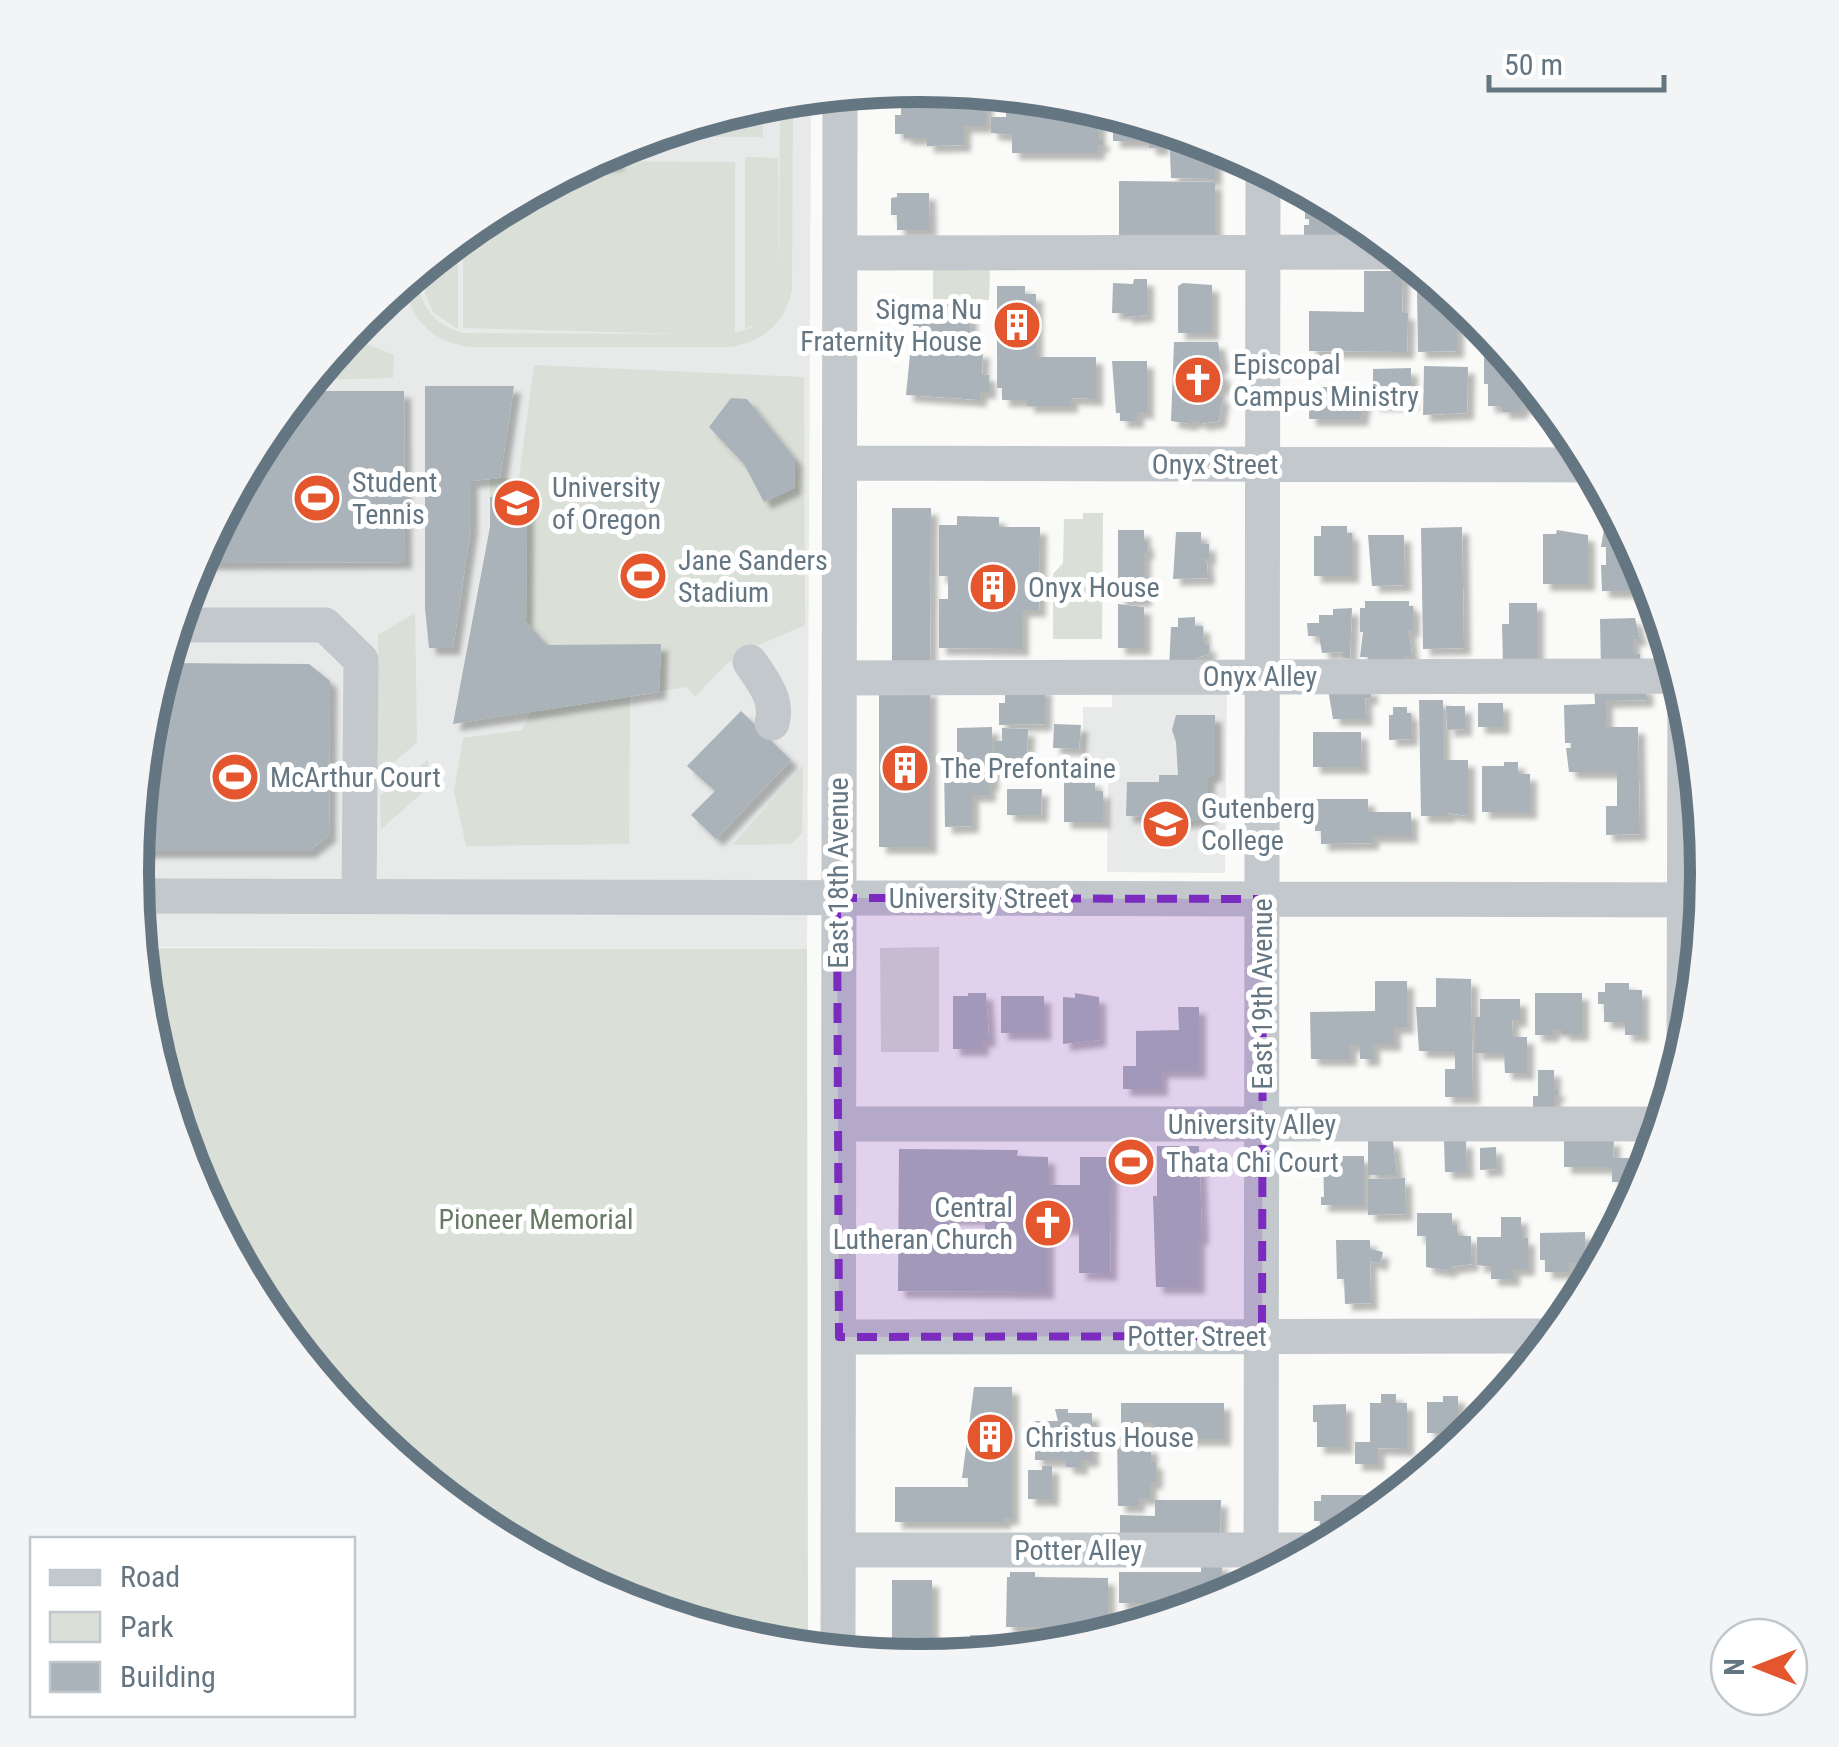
<svg xmlns="http://www.w3.org/2000/svg" width="1839" height="1747" viewBox="0 0 1839 1747" font-family="'Roboto Condensed',sans-serif">
<style>
.built{fill:#e8e9e9}
.green{fill:#dadfd7}
.building{fill:#aab3b9;fill-rule:evenodd;filter:url(#shadow)}
.lines{fill:none;stroke-linecap:round;stroke-linejoin:round}
.minor{stroke:#c3c8cc;stroke-width:35}
.marked{fill:#7b2cbf;fill-opacity:0.2;stroke:#7b2cbf;stroke-width:8;stroke-dasharray:20 12;stroke-linejoin:round}
.labels{text-anchor:middle;stroke-width:10;stroke-linejoin:round;paint-order:stroke}
.poi-label{font-size:28px;fill:#657683;stroke:#fff;text-anchor:start}
.street-label{font-size:28px;fill:#657683;stroke:#fff}
.park-label{font-size:28px;fill:#687a64;stroke:#fff}
.rim{fill:none;stroke:#657683;stroke-width:12}
</style>
<defs>
<filter id="shadow"><feDropShadow dx="7" dy="7" stdDeviation="2.5" flood-color="#0004"/></filter>
</defs>
<rect width="100%" height="100%" fill="#fafaf8"/>
<!-- built -->
<path class="built" d="M811,96L807,949L138,947L131,873L146,719L191,571L264,435L362,316L482,218L618,145L766,100Z
M1112,685L1227,686L1225,873L1107,872L1108,777L1083,776V707H1112Z"/>
<!-- green -->
<path class="green" d="M793,97L792,290C785,324 761,344 727,347H471C434,343 408,319 405,281L417,270C419,304 430,323 463,333L687,334L463,328V233L482,218L588,161L735,162V333L751,328L752,326L745,329V157L778,158L779,289L780,99Z
M763,101V137H646Z
M458,237V329L433,312L425,293V264Z
M933,269H990L989,300L933,299Z
M346,336L394,355L393,378L309,380Z
M534,365L804,377L805,625L749,649L725,665L695,697L687,687L630,696L629,844L466,846L454,791L463,738L522,730L530,713L453,724L490,527V478H519Z
M1083,513H1103L1102,639H1053V574L1063,563L1064,519H1083Z
M415,613L417,742L378,777V635Z
M428,760V788L381,829L380,795Z
M803,766L802,833L792,844L732,845Z
M939,947V1052H881L880,948Z
M138,948L807,949L808,1638H735L617,1602L481,1529L362,1431L264,1311L191,1175L146,1027Z
M1113,1145H1149L1148,1178H1113Z"/>
<!-- building -->
<path class="building" d="M928,92H945V107H962L961,93H986V126H964V145L927,146V138H904V134H895V115H901V98H929Z
M1012,94L1074,100L1098,108L1099,140H1103V145H1098V153H1012V135L991,133V117H1006V107H1012Z
M1113,112L1162,127V148H1149V141H1113Z
M1169,129L1198,138V143L1212,144L1211,152H1215V179L1171,178Z
M616,146V164L589,163V160Z
M1119,181L1215,182V240L1119,239Z
M1309,192L1358,218L1386,242L1304,241V225H1309V219H1305V206H1309Z
M897,193H929L930,230H897V215H891V198L897,197Z
M1364,271H1403L1402,313H1408L1407,352L1309,351V311L1364,312Z
M1134,279H1147V315L1125,317V313H1112L1113,283L1133,284Z
M1419,281H1431V298L1442,301V317H1457V351L1418,352L1417,290H1419Z
M1183,283L1212,285V333H1178V286Z
M997,286H1025V294H1036V357H1096V399L1071,398V406H1027V400H1002V388H997Z
M919,303L970,305L971,351H983L982,374L989,375V392H980V400L906,395L913,324H920Z
M1174,342H1218L1222,366H1218V373H1223V387H1219V397H1223L1219,421L1200,424V421H1191V424L1171,421Z
M1484,348H1503L1530,380V406H1521V412H1502V406H1488V384H1484Z
M1112,361H1147V412H1137V421H1120V413H1116Z
M1424,366L1468,367L1467,413L1423,415Z
M1411,368V404H1373V369Z
M1344,384L1360,387V397H1365L1361,419H1309V387H1344Z
M425,386H514L500,478L471,481V527L453,648H429L425,608Z
M300,391H404L405,562L196,563L264,435Z
M731,398L747,399L795,459L794,488L764,502L744,464L709,427Z
M527,496L526,622L547,645L661,644L659,692L453,724L490,527V497Z
M892,508H931L930,663L892,662Z
M957,516L999,517V527H1040L1039,610H1022V649L939,648V599H948V576H939V525H957Z
M1321,526H1347V533H1352V576H1314V536H1321Z
M1462,527L1464,648L1423,649L1421,528Z
M1604,529H1625L1635,547L1632,591H1602L1601,565H1606V547H1601Z
M1118,530H1144V542H1147V553H1144V577H1147L1144,600H1118Z
M1557,530L1588,535V584H1543V534H1556Z
M1176,532H1201V544H1209V559H1204L1207,562L1208,578L1173,579Z
M1368,535H1404L1405,585L1372,586Z
M1365,601H1409V606H1413V630H1409L1412,656H1404V665H1368V657H1360L1363,632H1360V608H1365Z
M1509,603H1537V666H1503L1502,624H1509Z
M1118,604L1144,607V648H1118Z
M1352,608L1350,658H1343V652L1322,653L1319,636H1308L1307,623H1319V615H1333V609Z
M1195,617V626H1203L1204,645H1209V654L1196,658V668L1169,669L1171,627H1178V618Z
M1635,618L1640,639H1633V654H1640V668L1601,669L1600,619Z
M163,663L309,664L330,681L329,835L309,851H133L146,719Z
M1646,686L1647,700L1606,701V727H1638L1640,834L1606,835V806H1617V772H1569L1566,748H1571V743H1565L1564,705L1595,704L1594,687Z
M1023,687H1045V724L999,725V703H1005V695H1023Z
M1371,688V698H1365L1366,719H1333L1328,689Z
M879,689H930V847H879Z
M1419,700H1443V760H1468V816L1448,813V816H1421Z
M1478,703H1503V727H1478Z
M1446,706H1465V729L1447,730Z
M1393,707H1407V713H1411V739L1389,740V715H1393Z
M741,711L791,760L716,839L691,815L715,791L687,766Z
M1176,715H1215V774L1208,777V818L1179,822L1177,817L1126,816L1127,782H1159V775H1178L1176,742L1172,730Z
M1054,724L1081,725L1079,749L1053,748Z
M992,727V784H989V795H972V826L945,827L944,765H957V728Z
M1002,728L1028,729L1027,756H1017V770L994,769V741H1002Z
M1313,732H1361L1362,767H1313Z
M1504,762H1518V774H1530V812H1482V766H1504Z
M1064,780H1095V791H1103V822H1064Z
M1007,789H1042L1041,815H1007Z
M1315,799H1368V812H1411V836H1372V843L1321,844V831H1315Z
M1436,978L1471,979L1473,1097H1445V1069H1455V1051H1419L1416,1007H1436Z
M1375,981H1407V1027H1394V1044H1373V1059H1360V1045H1350V1059H1311L1310,1012L1375,1011Z
M1605,983H1629V990H1642V1035H1625V1022H1604V1004H1598V992H1605Z
M968,993H986L989,1040H982V1049H953V996H968Z
M1075,993L1099,997V1040L1063,1044V997L1075,998Z
M1535,993H1582V1034H1562V1030H1552V1035H1535Z
M1001,996H1044V1033H1001Z
M1480,999H1520V1020H1512L1513,1037H1527V1073H1505L1504,1053H1475V1017H1480Z
M1178,1007H1199V1071H1161V1089H1123V1066H1136V1031L1179,1030Z
M1538,1070H1554V1090H1558V1095H1554V1116L1533,1117V1096H1538Z
M1564,1139H1614L1613,1158H1637V1182H1612V1167H1564Z
M1368,1141H1393L1397,1175H1368Z
M1444,1141H1466L1467,1172H1445Z
M1157,1146H1199L1202,1238H1198V1287H1156L1153,1196H1157Z
M1496,1147L1497,1169L1480,1170V1148Z
M899,1149L1018,1150L1017,1156L1048,1157V1185H1080V1157H1111L1110,1274L1079,1273V1228H1047V1292L898,1291ZM949,1218H985V1233L950,1234Z
M1323,1156H1364V1205H1321V1197H1324Z
M1405,1178L1406,1214L1368,1215V1179Z
M1617,1189H1639L1630,1209H1617Z
M1417,1213H1452V1225H1457L1458,1236H1471L1472,1264L1450,1267V1271L1426,1267V1236H1417Z
M1501,1217H1521V1238H1528V1269H1513V1279H1491V1267L1477,1265V1237H1501Z
M1585,1232L1586,1263H1569V1272H1545V1260H1540V1233Z
M1596,1236L1615,1237L1596,1272Z
M1336,1240H1370V1249L1383,1252L1380,1264L1370,1261L1371,1303L1345,1304L1344,1279H1337Z
M974,1387H1012V1518H1004V1522H895V1487H968V1478H962Z
M1381,1394H1396V1403H1407V1449L1378,1448V1464H1355V1442H1370V1403H1381Z
M1443,1396H1458V1433H1427V1402H1443Z
M1121,1403H1224V1439H1154V1423H1121Z
M1346,1404V1447H1317V1422H1313V1405Z
M1055,1409H1068V1413H1092V1460H1081V1468L1066,1467V1460H1035V1421H1058Z
M1117,1436H1140V1446H1151V1462H1156V1482H1150V1498H1138V1506H1118Z
M1042,1466H1052V1499H1028V1470H1042Z
M1321,1495H1373L1372,1512H1378L1349,1534L1320,1533V1521H1314V1501H1321Z
M1155,1500H1221L1220,1539L1120,1538V1515L1155,1516Z
M1201,1563H1222V1602L1200,1608V1603H1119V1572H1201Z
M1010,1572H1035V1577L1108,1578V1628L1103,1627V1634H1079V1627H1006L1007,1577H1010Z
M892,1580H932V1661L892,1659Z
M970,1635H1068V1647L963,1658V1638H970Z"/>
<g class="lines">
<!-- minor -->
<path class="minor" d="M840,253L1399,252
M840,463L1591,465
M175,625H325L361,660L359,897
M750,662C762,680 779,700 772,723
M839,678L1680,676
M133,896L1705,900
M1684,1056L1685,692
M840,1124H1664
M839,1337L1555,1336
M838,1550H1319
M1261,1581L1263,167
M838,1654L840,93"/>
</g>
<!-- marked area -->
<path class="marked" d="M837,898L1263,899L1262,1336L839,1337Z"/>
<!-- icons -->
<defs>
<g id="building-disc" transform="scale(2.5)"><circle r="9.5" fill="#e4572e" stroke="#fff"/><path d="M-4-6H4V6H1V3H-1V6H-4ZM-2.5-4.3h1.7v1.8h-1.7ZM.8-4.3h1.7v1.8H.8ZM-2.5-1h1.7V.8h-1.7ZM.8-1h1.7V.8H.8Z" fill="#fff"/></g>
<g id="church-disc" transform="scale(2.5)"><circle r="9.5" fill="#e4572e" stroke="#fff"/><path d="M-1.2-6h2.4v3.5h3.3v2.4h-3.3V6h-2.4V-.1h-3.3v-2.4h3.3Z" fill="#fff"/></g>
<g id="stadium-disc" transform="scale(2.5)"><circle r="9.5" fill="#e4572e" stroke="#fff"/><path d="M0-5a6.5 5 0 1 0 0 10a6.5 5 0 1 0 0-10ZM-3.5-1.8h7v3.6h-7Z" fill="#fff"/></g>
<g id="university-disc" transform="scale(2.5)"><circle r="9.5" fill="#e4572e" stroke="#fff"/><path d="M0-5L7-2L0 1L-7-2ZM-4 1L0 2.5L4 1V4Q0 6-4 4Z" fill="#fff"/></g>
</defs>
<g fill-rule="evenodd">
<use href="#building-disc" x="1017" y="325"/>
<use href="#church-disc" x="1198" y="380"/>
<use href="#stadium-disc" x="317" y="498"/>
<use href="#university-disc" x="517" y="503"/>
<use href="#stadium-disc" x="643" y="576"/>
<use href="#building-disc" x="993" y="587"/>
<use href="#building-disc" x="905" y="768"/>
<use href="#stadium-disc" x="235" y="777"/>
<use href="#university-disc" x="1166" y="824"/>
<use href="#stadium-disc" x="1131" y="1162"/>
<use href="#church-disc" x="1048" y="1223"/>
<use href="#building-disc" x="990" y="1437"/>
</g>
<g class="labels">
<!-- poi labels -->
<g class="poi-label">
<text x="982" y="319" text-anchor="end">Sigma Nu<tspan x="982" dy="32">Fraternity House</tspan></text>
<text x="1233" y="374">Episcopal<tspan x="1233" dy="32">Campus Ministry</tspan></text>
<text x="352" y="492">Student<tspan x="352" dy="32">Tennis</tspan></text>
<text x="552" y="497">University<tspan x="552" dy="32">of Oregon</tspan></text>
<text x="678" y="570">Jane Sanders<tspan x="678" dy="32">Stadium</tspan></text>
<text x="1028" y="597">Onyx House</text>
<text x="940" y="778">The Prefontaine</text>
<text x="270" y="787">McArthur Court</text>
<text x="1201" y="818">Gutenberg<tspan x="1201" dy="32">College</tspan></text>
<text x="1166" y="1172">Thata Chi Court</text>
<text x="1013" y="1217" text-anchor="end">Central<tspan x="1013" dy="32">Lutheran Church</tspan></text>
<text x="1025" y="1447">Christus House</text>
</g>
<!-- street labels -->
<g class="street-label">
<text x="1215" y="474">Onyx Street</text>
<text x="1260" y="686">Onyx Alley</text>
<text transform="translate(838 873) rotate(-90)" y="10">East 18th Avenue</text>
<text x="979" y="908">University Street</text>
<text transform="translate(1262 994) rotate(-90)" y="10">East 19th Avenue</text>
<text x="1252" y="1134">University Alley</text>
<text x="1197" y="1346">Potter Street</text>
<text x="1078" y="1560">Potter Alley</text>
</g>
<!-- park labels -->
<g class="park-label">
<text x="536" y="1229">Pioneer Memorial</text>
</g>
</g>
<!-- crop -->
<path d="M0 0H1839V1747H0ZM919 102H920A770 770 0 0 1 1690 872V874A770 770 0 0 1 920 1644H919A770 770 0 0 1 149 874V872A770 770 0 0 1 919 102Z" fill="#f3f4f5" fill-rule="evenodd"/>
<path class="rim" d="M919 102H920A770 770 0 0 1 1690 872V874A770 770 0 0 1 920 1644H919A770 770 0 0 1 149 874V872A770 770 0 0 1 919 102Z"/>
<!-- legend -->
<rect x="30" y="1537" width="325" height="180" fill="#ffffff" stroke="#c1c8cd" stroke-width="2.5"/>
<rect x="50" y="1570" width="50" height="15" fill="#c3c8cc" stroke="#c1c8cd" stroke-width="2.5"/>
<text x="120" y="1587" font-size="30" fill="#657683">Road</text>
<rect x="50" y="1612" width="50" height="30" fill="#dadfd7" stroke="#c1c8cd" stroke-width="2.5"/>
<text x="120" y="1637" font-size="30" fill="#657683">Park</text>
<rect x="50" y="1662" width="50" height="30" fill="#aab3b9" stroke="#c1c8cd" stroke-width="2.5"/>
<text x="120" y="1687" font-size="30" fill="#657683">Building</text>
<!-- north arrow -->
<g transform="translate(1759 1667) rotate(270)"><circle r="48" fill="#ffffff" stroke="#c1c8cd" stroke-width="2.5"/>
<path d="M0-8L18 38L0 25L-18 38Z" fill="#e4572e"/>
<text y="-15" font-size="28" font-weight="bold" text-anchor="middle" fill="#657683">N</text>
</g>
<!-- scale -->
<path d="M1489 75v15h175v-15" fill="none" stroke="#657683" stroke-width="5"/>
<text x="1504" y="75" font-size="30" fill="#657683" stroke="#ffffff" stroke-width="8" paint-order="stroke">50 m</text>
</svg>
